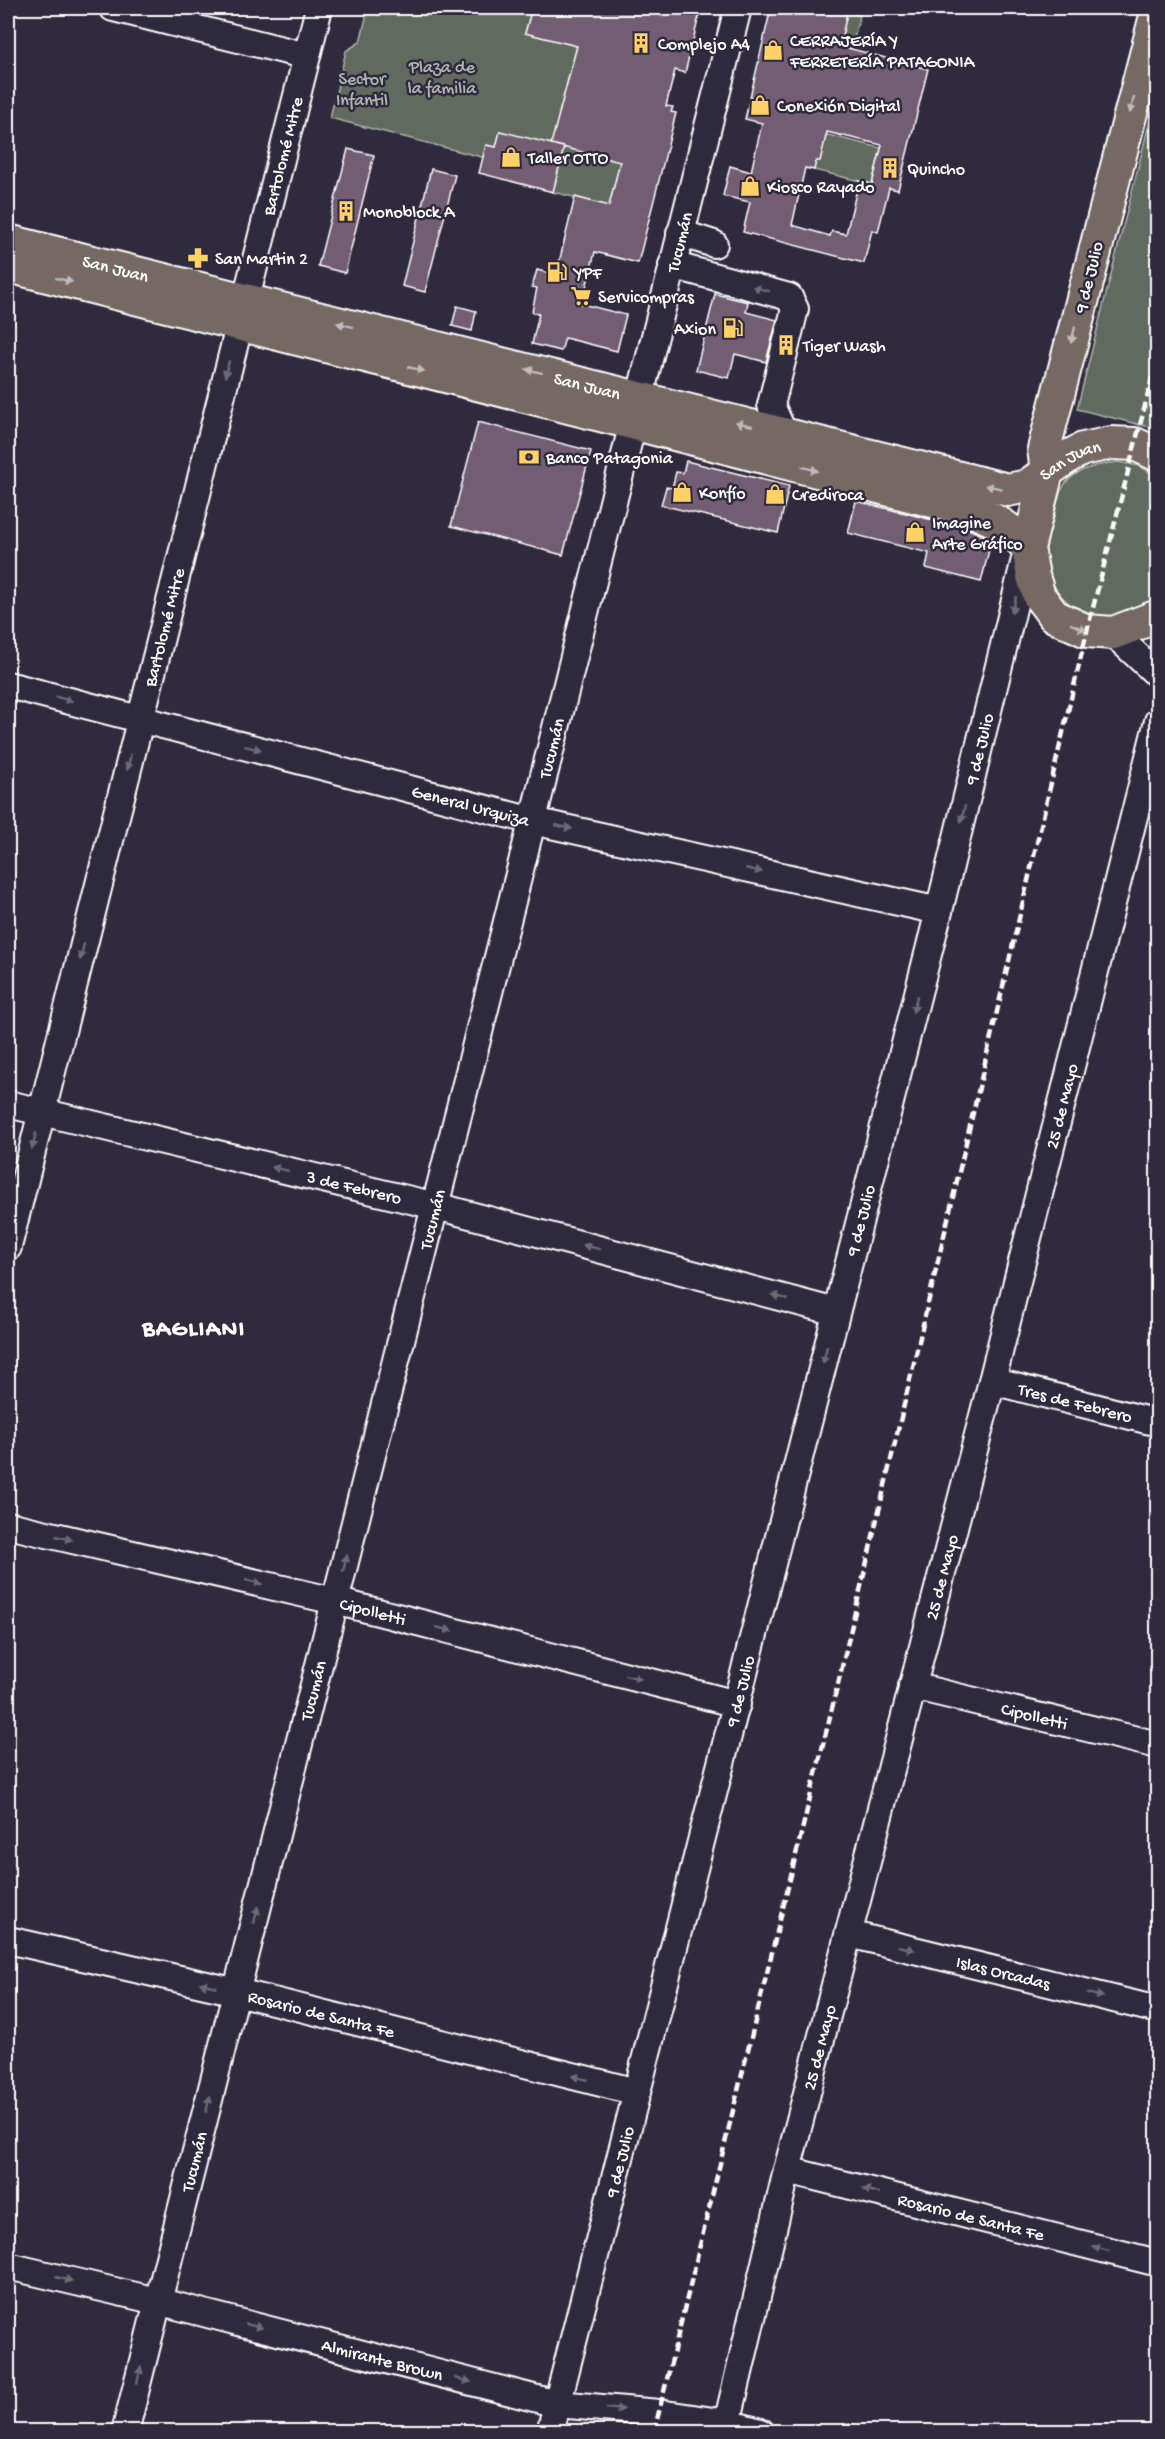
<svg xmlns="http://www.w3.org/2000/svg" width="1165" height="2439" viewBox="0 0 1165 2439" font-family="'Gochi Hand',sans-serif">
<style>
.green{fill:#606a5e;stroke:#b0b4ae;stroke-width:1.5}
.building{fill:#725d73;stroke:#fff;stroke-width:1.5;fill-rule:evenodd}
.lines{fill:none;stroke-linecap:round;stroke-linejoin:round}
.minor-casing{stroke:#fff;stroke-width:30}
.major-casing{stroke:#fff;stroke-width:36}
.minor{stroke:#2f2a3d;stroke-width:26}
.major{stroke:#766964;stroke-width:32}
.rail{stroke:#fff;stroke-width:4.5;stroke-dasharray:9 4.5;stroke-linecap:butt}
.oneway{fill:#c1bcb9}
.oneway2{fill:#6d6a77}
.labels{text-anchor:middle;stroke-width:5;stroke-linejoin:round;paint-order:stroke}
.poi-label{font-size:18px;fill:#fff;stroke:#2f2a3d;text-anchor:start}
.park-label{font-size:18px;fill:#b0b4ae;stroke:#2f2a3d}
.street-label{font-size:18px;fill:#fff;stroke:#2f2a3d}
.district-label{font-size:24px;font-weight:bold;letter-spacing:1.5px;fill:#fff;stroke:#2f2a3d}
</style>
<rect width="100%" height="100%" fill="#2f2a3d"/>
<filter id="ink" filterUnits="userSpaceOnUse"><feTurbulence type="fractalNoise" baseFrequency=".0167" numOctaves="2"/><feDisplacementMap in="SourceGraphic" scale="12" xChannelSelector="R" yChannelSelector="G"/><feConvolveMatrix kernelMatrix="1 2 1 2 8 2 1 2 1" color-interpolation-filters="sRGB"/></filter>
<g filter="url(#ink)">
<!-- green -->
<path class="green" d="M365,8H532L525,33L577,46L559,113L620,162L609,206L553,192L564,147L493,160L330,118L346,51L360,42L368,10Z
M847,12L860,15L851,50L816,41L843,32Z
M1157,92V429L1077,409Z
M816,132L881,148L872,184L814,170Z
M1118,462L1140,466L1157,477V598C1147,607 1127,618 1112,620C1084,624 1054,595 1047,570C1042,553 1049,536 1053,520C1056,510 1057,498 1062,489C1071,469 1099,464 1118,462Z"/>
<!-- building -->
<path class="building" d="M532,8H701L685,73L675,70L666,106L673,107L671,112L676,113L638,263L595,252L582,304L626,315L617,351L565,338L561,351L532,344L539,314L532,312L537,288L532,287L537,270L556,275L575,197L609,206L620,162L551,144L577,46L525,33Z
M771,8H848L840,46L928,69L898,190L889,188L878,232L872,230L864,263L743,232L750,202L723,196L730,166L751,172L762,123L745,119ZM827,132L882,145L872,184L859,181L846,234L832,231L830,236L792,225L805,168L814,170L816,161H820Z
M500,131L564,147L553,192L479,173L486,145L496,147Z
M348,149L374,155L345,273L318,266Z
M431,169L455,175L425,292L402,286Z
M715,294L748,302L746,312L777,320L766,362L735,354L729,378L696,370Z
M457,306L476,311L472,331L452,326Z
M478,422L591,451L563,555L451,526Z
M686,461L789,486L778,533L661,505L666,487L672,488L676,472L683,473Z
M856,501L969,529L986,537L990,546L981,582L926,568L929,553L848,533Z"/>
<g class="lines">
<!-- minor casing -->
<g class="minor-casing">
<g id="minor">
<path d="M113,8L307,56"/>
<path d="M680,233L714,244"/>
<path d="M672,265L789,297L795,309L771,405L784,434"/>
<path d="M1113,633L1158,675"/>
<path id="s1" d="M8,685L533,821L939,911"/>
<path id="s2" d="M8,1104L436,1206L836,1312"/>
<path id="s3" d="M8,1247L319,8"/>
<path id="s4" d="M992,1381L1158,1423"/>
<path id="s5" d="M8,1525L335,1601L737,1704"/>
<path id="s6" d="M912,1686L1158,1745"/>
<path id="s7" d="M849,1934L1158,2010"/>
<path id="s8" d="M8,1940L237,1992L637,2092"/>
<path id="s9" d="M787,2170L1158,2263"/>
<path id="s10" d="M8,2266L157,2301L557,2404L659,2413L727,2423L761,2432"/>
<path id="s11" d="M125,2432L738,8"/>
<path id="s12" d="M550,2432L939,911L1027,551"/>
<path id="s13" d="M725,2432L787,2170L992,1381L1158,721"/>
</g>
</g>
<!-- major casing -->
<g class="major-casing">
<g id="major">
<path d="M1158,8L1044,449L1047,472L1028,548L1033,576L1039,596L1054,616L1087,631L1113,633L1158,616"/>
<path id="s14" d="M8,241L1008,490L1027,486L1069,456L1083,449L1111,443L1135,444L1158,455"/>
<path d="M8,266L632,423L975,512C998,521 1012,529 1028,548"/>
</g>
</g>
<!-- minor -->
<use href="#minor" class="minor"/>
<!-- major -->
<use href="#major" class="major"/>
<!-- rail -->
<path class="rail" d="M654,2432L837,1688L1087,631L1158,355"/>
</g>
<!-- one-way arrows -->
<defs><path id="oneway-solid" d="M-6-.8H1V-3.2L6.5 0L1 3.2V.8H-6Z" transform="scale(1.5)"/></defs>
<g class="oneway">
<use href="#oneway-solid" transform="translate(1132 105) rotate(104)"/>
<use href="#oneway-solid" transform="translate(64 280) rotate(14)"/>
<use href="#oneway-solid" transform="translate(345 325) rotate(-166)"/>
<use href="#oneway-solid" transform="translate(1073 335) rotate(104)"/>
<use href="#oneway-solid" transform="translate(416 369) rotate(14)"/>
<use href="#oneway-solid" transform="translate(534 371) rotate(-166)"/>
<use href="#oneway-solid" transform="translate(744 424) rotate(-166)"/>
<use href="#oneway-solid" transform="translate(810 469) rotate(15)"/>
<use href="#oneway-solid" transform="translate(994 487) rotate(-168)"/>
<use href="#oneway-solid" transform="translate(1078 627) rotate(23)"/>
</g>
<g class="oneway2">
<use href="#oneway-solid" transform="translate(761 289) rotate(-165)"/>
<use href="#oneway-solid" transform="translate(227 369) rotate(104)"/>
<use href="#oneway-solid" transform="translate(1014 605) rotate(104)"/>
<use href="#oneway-solid" transform="translate(64 699) rotate(15)"/>
<use href="#oneway-solid" transform="translate(253 748) rotate(14)"/>
<use href="#oneway-solid" transform="translate(129 762) rotate(104)"/>
<use href="#oneway-solid" transform="translate(963 814) rotate(104)"/>
<use href="#oneway-solid" transform="translate(564 827) rotate(13)"/>
<use href="#oneway-solid" transform="translate(754 870) rotate(13)"/>
<use href="#oneway-solid" transform="translate(82 952) rotate(104)"/>
<use href="#oneway-solid" transform="translate(915 1004) rotate(104)"/>
<use href="#oneway-solid" transform="translate(34 1141) rotate(104)"/>
<use href="#oneway-solid" transform="translate(280 1169) rotate(-167)"/>
<use href="#oneway-solid" transform="translate(591 1247) rotate(-165)"/>
<use href="#oneway-solid" transform="translate(780 1297) rotate(-165)"/>
<use href="#oneway-solid" transform="translate(825 1355) rotate(104)"/>
<use href="#oneway-solid" transform="translate(64 1538) rotate(13)"/>
<use href="#oneway-solid" transform="translate(345 1563) rotate(-76)"/>
<use href="#oneway-solid" transform="translate(254 1582) rotate(13)"/>
<use href="#oneway-solid" transform="translate(444 1629) rotate(14)"/>
<use href="#oneway-solid" transform="translate(633 1677) rotate(14)"/>
<use href="#oneway-solid" transform="translate(256 1915) rotate(-76)"/>
<use href="#oneway-solid" transform="translate(906 1948) rotate(14)"/>
<use href="#oneway-solid" transform="translate(208 1985) rotate(-167)"/>
<use href="#oneway-solid" transform="translate(1095 1995) rotate(14)"/>
<use href="#oneway-solid" transform="translate(580 2078) rotate(-166)"/>
<use href="#oneway-solid" transform="translate(208 2104) rotate(-76)"/>
<use href="#oneway-solid" transform="translate(871 2191) rotate(-166)"/>
<use href="#oneway-solid" transform="translate(1101 2249) rotate(-166)"/>
<use href="#oneway-solid" transform="translate(64 2279) rotate(13)"/>
<use href="#oneway-solid" transform="translate(254 2326) rotate(14)"/>
<use href="#oneway-solid" transform="translate(139 2375) rotate(-76)"/>
<use href="#oneway-solid" transform="translate(463 2380) rotate(14)"/>
<use href="#oneway-solid" transform="translate(615 2409) rotate(5)"/>
</g>
</g>
<!-- icons -->
<defs>
<g id="building-bare" transform="scale(1.62)"><path d="M-4-6H4V6H1V3H-1V6H-4ZM-2.5-4.3h1.7v1.8h-1.7ZM.8-4.3h1.7v1.8H.8ZM-2.5-1h1.7V.8h-1.7ZM.8-1h1.7V.8H.8Z" fill="#ffd166" stroke="#2f2a3d" stroke-width="2.5" paint-order="stroke"/></g>
<g id="shop-bare" transform="scale(1.62)"><path d="M-5-2.5h2.3a2.7 3.5 0 0 1 5.4 0H5L5.5 6h-11ZM-1.5-2.5h3a1.5 2.3 0 0 0-3 0Z" fill="#ffd166" stroke="#2f2a3d" stroke-width="2.5" paint-order="stroke"/></g>
<g id="pharmacy-bare" transform="scale(1.62)"><path d="M-2-6h4v4h4v4h-4v4h-4v-4h-4v-4h4Z" fill="#ffd166" stroke="#2f2a3d" stroke-width="2.5" paint-order="stroke"/></g>
<g id="fuel-bare" transform="scale(1.62)"><path d="M-5.5-6h7V0h2V4h1.3V-2.5L3-4.5l.8-.8L6-3V5H2.5V1h-1V6h-7ZM-4.2-4.7v3.2H.2V-4.7Z" fill="#ffd166" stroke="#2f2a3d" stroke-width="2.5" paint-order="stroke"/></g>
<g id="supermarket-bare" transform="scale(1.62)"><path d="M-6-5.5h2.5l.6 2H6L4.5 2H-2.5L-4.4-4H-6ZM-1.5 3.2a1.3 1.3 0 1 0 .1 0ZM3 3.2a1.3 1.3 0 1 0 .1 0Z" fill="#ffd166" stroke="#2f2a3d" stroke-width="2.5" paint-order="stroke"/></g>
<g id="bank-bare" transform="scale(1.62)"><path d="M-6-4H6V4H-6ZM0-2.3a2.3 2.3 0 1 0 0 4.6a2.3 2.3 0 1 0 0-4.6Z" fill="#ffd166" stroke="#2f2a3d" stroke-width="2.5" paint-order="stroke"/></g>
</defs>
<g fill-rule="evenodd">
<use href="#building-bare" x="641" y="43"/>
<use href="#shop-bare" x="773" y="50"/>
<use href="#shop-bare" x="760" y="105"/>
<use href="#shop-bare" x="511" y="157"/>
<use href="#building-bare" x="890" y="168"/>
<use href="#shop-bare" x="750" y="186"/>
<use href="#building-bare" x="346" y="211"/>
<use href="#pharmacy-bare" x="198" y="258"/>
<use href="#fuel-bare" x="557" y="272"/>
<use href="#supermarket-bare" x="581" y="296"/>
<use href="#fuel-bare" x="733" y="328"/>
<use href="#building-bare" x="786" y="345"/>
<use href="#bank-bare" x="529" y="457"/>
<use href="#shop-bare" x="682" y="492"/>
<use href="#shop-bare" x="775" y="494"/>
<use href="#shop-bare" x="915" y="532"/>
</g>
<g class="labels">
<!-- poi labels -->
<g class="poi-label">
<text x="790" y="46">CERRAJERÍA Y<tspan x="790" dy="21">FERRETERÍA PATAGONIA</tspan></text>
<text x="658" y="49">Complejo A4</text>
<text x="777" y="111">Conexión Digital</text>
<text x="528" y="163">Taller OTTO</text>
<text x="907" y="174">Quincho</text>
<text x="767" y="192">Kiosco Rayado</text>
<text x="363" y="217">Monoblock A</text>
<text x="215" y="264">San Martin 2</text>
<text x="574" y="278">YPF</text>
<text x="598" y="302">Servicompras</text>
<text x="716" y="334" text-anchor="end">Axion</text>
<text x="803" y="351">Tiger Wash</text>
<text x="546" y="463">Banco Patagonia</text>
<text x="699" y="498">Konfío</text>
<text x="792" y="500">Crediroca</text>
<text x="932" y="528">Imagine<tspan x="932" dy="21">Arte Gráfico</tspan></text>
</g>
<!-- park labels -->
<g class="park-label">
<text x="442" y="72">Plaza de<tspan x="442" dy="21">la familia</tspan></text>
<text x="362" y="84">Sector<tspan x="362" dy="21">Infantil</tspan></text>
</g>
<!-- street labels -->
<g class="street-label">
<text dy="6" stroke="none"><textPath href="#s3" startOffset="1125">Bartolomé Mitre</textPath></text>
<text dy="6" stroke="none"><textPath href="#s11" startOffset="2259">Tucumán</textPath></text>
<text dy="6" stroke="none"><textPath href="#s14" startOffset="111">San Juan</textPath></text>
<text transform="translate(1088 277) rotate(-76)" y="6">9 de Julio</text>
<text dy="6" stroke="none"><textPath href="#s14" startOffset="597">San Juan</textPath></text>
<text dy="6" stroke="none"><textPath href="#s14" startOffset="1101">San Juan</textPath></text>
<text dy="6" stroke="none"><textPath href="#s3" startOffset="639">Bartolomé Mitre</textPath></text>
<text dy="6" stroke="none"><textPath href="#s11" startOffset="1737">Tucumán</textPath></text>
<text dy="6" stroke="none"><textPath href="#s12" startOffset="1737">9 de Julio</textPath></text>
<text dy="6" stroke="none"><textPath href="#s1" startOffset="478">General Urquiza</textPath></text>
<text dy="6" stroke="none"><textPath href="#s13" startOffset="1368">25 de Mayo</textPath></text>
<text dy="6" stroke="none"><textPath href="#s2" startOffset="356">3 de Febrero</textPath></text>
<text dy="6" stroke="none"><textPath href="#s11" startOffset="1251">Tucumán</textPath></text>
<text dy="6" stroke="none"><textPath href="#s12" startOffset="1251">9 de Julio</textPath></text>
<text dy="6" stroke="none"><textPath href="#s4" startOffset="86">Tres de Febrero</textPath></text>
<text dy="6" stroke="none"><textPath href="#s13" startOffset="882">25 de Mayo</textPath></text>
<text dy="6" stroke="none"><textPath href="#s5" startOffset="375">Cipolletti</textPath></text>
<text dy="6" stroke="none"><textPath href="#s11" startOffset="765">Tucumán</textPath></text>
<text dy="6" stroke="none"><textPath href="#s12" startOffset="765">9 de Julio</textPath></text>
<text dy="6" stroke="none"><textPath href="#s6" startOffset="126">Cipolletti</textPath></text>
<text dy="6" stroke="none"><textPath href="#s7" startOffset="159">Islas Orcadas</textPath></text>
<text dy="6" stroke="none"><textPath href="#s8" startOffset="322">Rosario de Santa Fe</textPath></text>
<text dy="6" stroke="none"><textPath href="#s13" startOffset="396">25 de Mayo</textPath></text>
<text dy="6" stroke="none"><textPath href="#s11" startOffset="279">Tucumán</textPath></text>
<text dy="6" stroke="none"><textPath href="#s12" startOffset="279">9 de Julio</textPath></text>
<text dy="6" stroke="none"><textPath href="#s9" startOffset="190">Rosario de Santa Fe</textPath></text>
<text dy="6" stroke="none"><textPath href="#s10" startOffset="386">Almirante Brown</textPath></text>
</g>
<!-- district labels -->
<g class="district-label">
<text x="194" y="1335">BAGLIANI</text>
</g>
</g>
<!-- margin -->
<rect width="1165" height="2439" fill="none" stroke="#2f2a3d" stroke-width="30"/>
<rect x="15" y="15" width="1135" height="2409" fill="none" stroke="#fff" stroke-width="2" filter="url(#ink)"/>
</svg>
